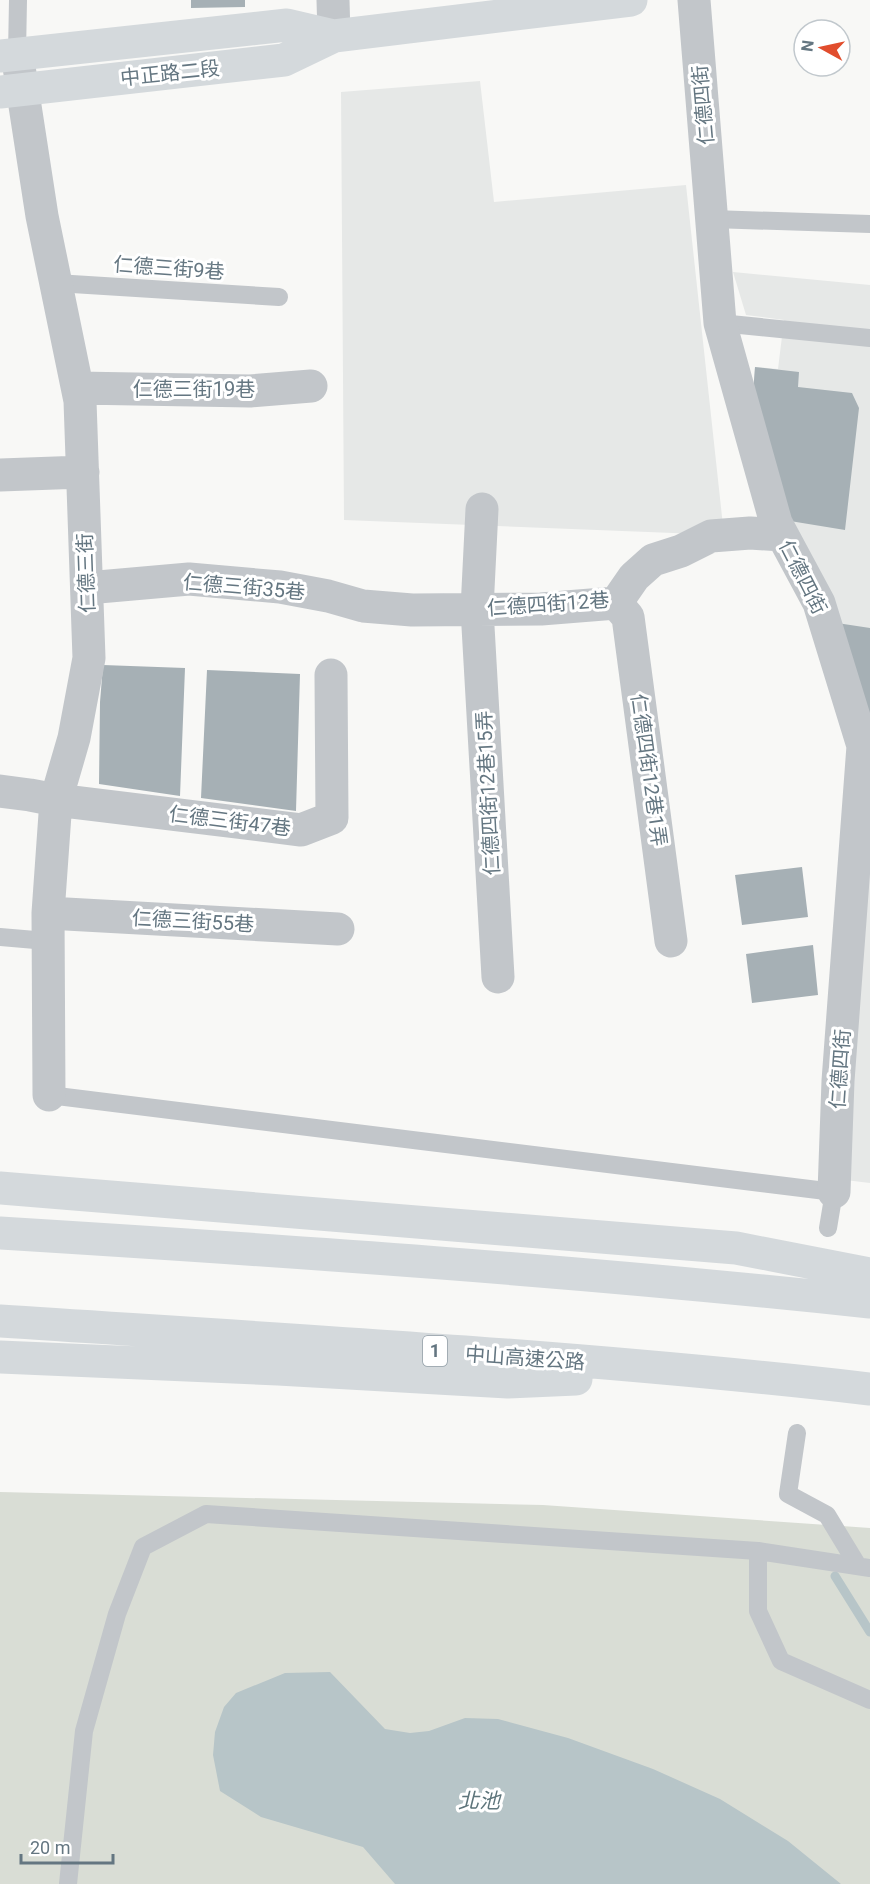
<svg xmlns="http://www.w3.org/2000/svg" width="870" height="1884" viewBox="0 0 870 1884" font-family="Roboto,'Noto Sans TC',sans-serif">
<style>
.built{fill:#e6e8e7}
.green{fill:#d9ddd5}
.water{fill:#b7c5c8}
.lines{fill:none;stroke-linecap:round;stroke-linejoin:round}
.stream{stroke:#b7c5c8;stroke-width:9}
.building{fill:#a6b0b5}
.service{stroke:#c2c6ca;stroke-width:18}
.minor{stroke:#c2c6ca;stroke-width:33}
.secondary{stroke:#d4d9dc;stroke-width:33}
.motorway{stroke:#d4d9dc;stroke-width:33}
.labels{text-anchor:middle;stroke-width:6;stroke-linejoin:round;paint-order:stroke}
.shield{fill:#fff;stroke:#929fa7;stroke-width:1.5}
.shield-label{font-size:18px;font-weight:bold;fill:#647681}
.street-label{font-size:20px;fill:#647681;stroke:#fff}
.water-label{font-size:21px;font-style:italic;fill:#5e757b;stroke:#fff}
</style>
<rect width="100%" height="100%" fill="#f8f8f6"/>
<!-- built -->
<path class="built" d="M480,81L494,202L686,185L724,535L344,520L341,92Z
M733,272L870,285V744L784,520L753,393L755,367L778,369L784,320L746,315Z
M870,840V1183L845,1180Z"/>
<!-- green -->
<path class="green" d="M0,1492L543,1505L870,1528V1884H0Z"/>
<!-- water -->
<path class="water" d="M330,1672L385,1729L410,1733L429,1731L465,1718L498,1719L568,1738L653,1769L720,1799L788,1841L841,1884H395L363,1847L261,1817L220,1791L213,1755L215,1732L224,1707L236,1693L285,1673Z"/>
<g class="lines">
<!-- stream -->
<path class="stream" d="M835,1576L870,1632"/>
</g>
<!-- building -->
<path class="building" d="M191,0H245V7L191,8Z
M755,367L799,372L798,387L852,393L859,408L845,530L784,520L753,393Z
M837,623L870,628V744Z
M103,665L185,668L180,796L99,784L100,702Z
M207,670L300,674L296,811L201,798Z
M802,867L808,917L742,925L735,875Z
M813,945L818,995L752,1003L746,954Z"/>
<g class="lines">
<!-- service -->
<path class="service" d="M17,54L18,0
M712,219L870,224
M56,283L279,297
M720,323L870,338
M0,937L47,941
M49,1095L834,1192L828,1228
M797,1433L788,1494L827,1515L858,1566
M758,1551V1611L781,1661L870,1700
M68,1884L84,1731L117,1614L143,1547L206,1514L758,1551L870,1568"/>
<!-- minor -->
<path class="minor" d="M333,0L334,36
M694,0L720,323L776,523L819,603L863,746L838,1081L834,1192
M17,54L42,216L80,401L89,658L74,738L56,800L48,913L49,1095
M78,388L250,391L311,386
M0,475L83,472
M482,509L477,609L498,977
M87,588L189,579L280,587L328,596L363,606L412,610L541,609L616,603L634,577L653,560L681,551L711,536L750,533L782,535
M616,603L628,617L671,941
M0,791L30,795L56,800L301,830L332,818L331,675
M48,913L338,929"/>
<!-- secondary -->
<path class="secondary" d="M0,56L287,25L334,36
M0,92L284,60L334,36L631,0"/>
<!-- motorway -->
<path class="motorway" d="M0,1188L736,1248L870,1274
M0,1233C290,1251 581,1271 870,1302
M0,1321C290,1340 581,1356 870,1389
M0,1357L278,1369L508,1382L576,1379"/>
</g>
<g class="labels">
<!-- shield labels -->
<rect class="shield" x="423" y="1336" width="24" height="30" rx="4.5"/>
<g class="shield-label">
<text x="435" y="1357">1</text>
</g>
<!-- street labels -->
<g class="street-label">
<text transform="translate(170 73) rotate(-6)" y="7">中正路二段</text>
<text transform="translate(703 105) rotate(-95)" y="7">仁德四街</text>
<text transform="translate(169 268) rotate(4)" y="7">仁德三街9巷</text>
<text x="194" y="396">仁德三街19巷</text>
<text transform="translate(86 573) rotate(-92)" y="7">仁德三街</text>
<text transform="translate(803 577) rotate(63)" y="7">仁德四街</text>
<text transform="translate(244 587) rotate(5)" y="7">仁德三街35巷</text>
<text transform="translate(548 604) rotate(-4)" y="7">仁德四街12巷</text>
<text transform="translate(649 770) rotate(82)" y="7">仁德四街12巷1弄</text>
<text transform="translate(488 793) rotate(-93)" y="7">仁德四街12巷15弄</text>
<text transform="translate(230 821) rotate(7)" y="7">仁德三街47巷</text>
<text transform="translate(193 921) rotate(3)" y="7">仁德三街55巷</text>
<text transform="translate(840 1069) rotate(-86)" y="7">仁德四街</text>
<text transform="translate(525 1358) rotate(4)" y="7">中山高速公路</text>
</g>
<!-- water labels -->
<g class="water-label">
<text x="479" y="1808">北池</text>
</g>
</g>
<!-- north arrow -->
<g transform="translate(822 48) rotate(278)"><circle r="28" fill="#ffffff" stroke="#c1c8cd" stroke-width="1.5"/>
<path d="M0-4.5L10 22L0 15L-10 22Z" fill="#e14d2d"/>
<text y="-9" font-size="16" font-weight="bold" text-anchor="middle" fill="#647681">N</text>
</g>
<!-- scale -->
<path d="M21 1854v9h92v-9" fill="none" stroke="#647681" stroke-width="3"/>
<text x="30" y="1854" font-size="18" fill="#647681" stroke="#ffffff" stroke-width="4.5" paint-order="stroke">20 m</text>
</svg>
